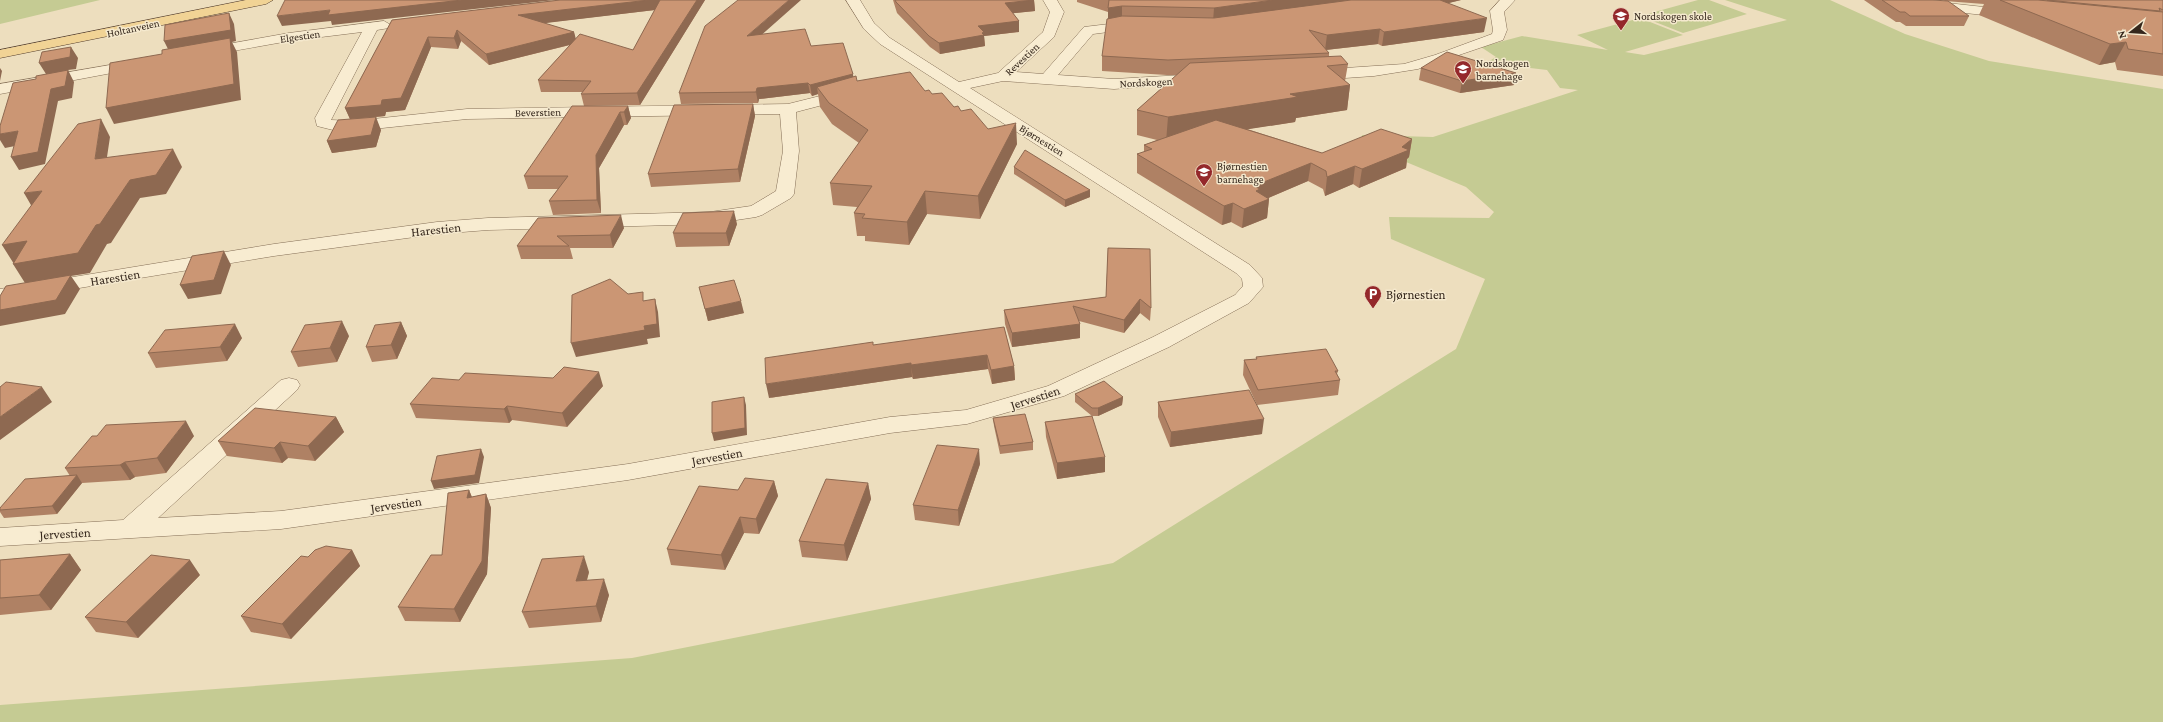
<svg xmlns="http://www.w3.org/2000/svg" width="2163" height="722" viewBox="0 0 2163 722" font-family="'Crimson Pro',serif">
<style>
.green{fill:#c5cb93}
.lines{fill:none;stroke-linecap:round;stroke-linejoin:round}
.minor-casing{stroke:#856f57;stroke-width:1}
.major-casing{stroke:#533d2c;stroke-width:1}
.minor{fill:#f8ecd1;fill-rule:evenodd}
.major{fill:#f1d395;fill-rule:evenodd}
.wall{fill:#af8164;fill-rule:evenodd}
.shaded-wall{fill:#8e6951}
.building{fill:#cb9674;stroke:#8e6951}
.labels{text-anchor:middle;stroke-width:3;stroke-linejoin:round;paint-order:stroke}
.far-poi-label{font-size:11px;fill:#35271c;stroke:#f5e9ce;text-anchor:start}
.far-street-label{font-size:11px;fill:#35271c;stroke:#f5e9ce}
.street-label{font-size:13px;fill:#35271c;stroke:#f5e9ce}
.poi-label{font-size:13px;fill:#35271c;stroke:#f5e9ce;text-anchor:start}
</style>
<rect width="100%" height="100%" fill="#eddebe"/>
<!-- green -->
<path class="green" d="M0,0H100L0,24Z
M1698,0H1709L1747,14L1683,33L1640,16Z
M1725,0H1830L1905,34L1989,61L2163,89V722H0V705L632,658L1113,563L1456,349L1485,279L1391,239L1389,217L1489,218L1494,212L1466,187L1363,144L1362,135L1433,137L1578,90L1560,88L1547,70L1486,63L1496,57L1481,47L1522,36L1608,50L1577,35L1640,18L1683,35L1625,52L1644,55L1787,20Z"/>
<g class="lines">
<!-- minor casing -->
<g class="minor-casing">
<path id="minor" d="M846,0H860L874,23L890,38L959,82L998,73L1043,32L1050,12L1043,0H1057L1064,12L1054,37L1016,72L1043,74L1084,27L1134,21L1139,22L1141,25L1139,28L1093,34L1058,75L1114,79L1200,74L1205,76L1208,79L1205,82L1114,89L1003,81L970,88L1250,265L1262,278L1263,287L1249,303L1218,320L1169,347L1064,396L967,424L890,433L628,480L281,529L0,546V528L123,520L281,380L289,378L297,380L300,385L297,390L158,518L281,511L628,464L890,417L966,410L1048,386L1153,337L1235,295L1243,286L1242,279L1236,273L880,44L864,29Z
M1500,0H1515L1504,12L1507,30L1503,40L1418,69L1374,76L1316,80L1311,78L1308,75L1311,72L1316,70L1404,64L1435,55L1492,34L1493,30L1490,11Z
M1876,0H1920L2011,10L2018,14L2011,18L1883,4Z
M384,21L391,25L389,28L377,30L331,120L354,121L467,109L788,104L848,89L853,91L856,94L853,97L796,112L799,151L794,194L791,198L762,215L756,217L710,224L488,230L437,234L274,256L0,301V289L274,244L437,222L488,218L710,212L751,206L776,191L783,151L780,114L467,119L354,131H337L317,126L315,118L362,32L289,41L205,56L200,55L198,52L200,49L205,48L289,33Z
M139,60L144,61L146,64L144,67L0,94V84Z"/>
</g>
<!-- major casing -->
<g class="major-casing">
<path id="major" d="M246,0H273L266,4L0,58V50Z"/>
</g>
<!-- minor -->
<use href="#minor" class="minor"/>
<!-- major -->
<use href="#major" class="major"/>
</g>
<!-- wall -->
<path class="wall" d="M560,0H705L640,105L584,106L581,94L583,92H541L538,80L570,45L489,65L461,41L458,49L431,47L405,110L386,112L385,116L359,119L381,130L376,147L332,153L327,141L350,119L345,108L392,20ZM655,10L633,50L575,39L574,32L543,23Z
M893,0H1034L1035,11L1013,13L1019,21V32L984,36L985,46L940,54L930,47L897,13Z
M1077,0H1461L1448,3L1484,32L1382,46L1378,44L1326,50L1329,53V57L1348,64L1345,81L1350,85L1347,110L1296,118L1295,122L1247,129L1322,153L1412,139L1409,157L1407,159L1406,168L1359,188L1353,184L1325,196L1323,189L1308,181L1268,198L1269,199L1267,218L1242,228L1231,222L1222,225L1137,173V154L1144,152V145L1157,140L1137,135V110L1177,75H1167L1102,71V56L1108,19V12L1077,2Z
M1864,0H1933L1969,16L1964,26H1906L1900,22H1896Z
M1943,0H2163V76L2117,70L2115,62L2099,65L1979,15L1984,4L1945,1Z
M762,34L811,46L853,74V77L857,81L925,91L961,111L988,129L1017,144L980,219L927,214L909,245L865,241V236H857L854,213L857,207L833,205L830,183L859,143L832,124L820,107L818,94L812,96L810,93L759,99L758,103L681,104L679,93Z
M1421,68L1516,73L1514,85L1460,93L1419,80Z
M753,104L755,116L740,182L651,187L648,174Z
M628,106L631,118L627,125H624L599,168L601,213L553,215L549,201L558,189H528L524,176Z
M1014,167L1090,190V197L1065,207L1014,174Z
M538,218L624,228L613,248H570L573,259H521L517,246Z
M737,224L729,246L676,247L673,233Z
M1108,248L1151,308L1150,321L1140,313L1124,333L1079,321L1080,324V338L1012,347L1005,324L1004,310L1106,297Z
M699,287L744,313L708,321Z
M401,322L407,336L397,359L372,362L366,347Z
M1004,327L1014,366L1015,380L992,384L988,369L913,379L912,377L769,398Z
M349,336L337,362L298,367L291,352Z
M242,338L227,361L156,368L148,353Z
M1256,357L1338,371L1337,374L1340,380L1338,395L1257,405L1262,434L1170,447L1158,417V402L1257,405L1243,375L1244,360L1256,359Z
M603,386L567,427L512,420L509,423L416,418L410,404Z
M1075,394L1123,397L1122,405L1098,416H1092L1105,472L1057,479L1046,437L1045,422L1092,416L1075,402Z
M336,417L344,432L315,461L288,458L282,463L227,456L218,441Z
M993,418L1033,442V450L1000,454L994,426Z
M194,436L166,473L135,477L130,480L82,483L57,514L4,518L0,512V508L70,476L65,468Z
M980,464L959,526L915,520L913,505Z
M774,481L778,496L759,534L744,533L725,570L671,565L667,549L738,490Z
M868,483L871,499L847,561L802,557L799,541Z
M469,490L472,497L486,494L491,508L487,574L460,622L405,621L398,607L442,555Z
M352,550L360,566L291,639L251,632L241,616L308,557Z
M70,554L81,570L51,610L0,615V560Z
M589,572L587,580L609,595L601,622L529,628L522,612Z
M200,575L138,638L96,632L85,617Z"/>
<!-- shaded-wall -->
<path class="shaded-wall" d="M462,0H555L332,25L331,21L282,26L277,16L330,10Z
M649,0H661L663,9L521,26L518,15Z
M697,0H705L640,105L637,93Z
M789,0H801L749,46L747,36Z
M1034,0L1035,11L1006,14L1005,3Z
M1273,0H1351L1213,22L1214,8Z
M1426,0H1461L1425,9Z
M1122,6V20L1108,22V8Z
M229,13L234,24L236,41L232,42L237,52L241,100L114,124L106,108L170,53L164,41Z
M1487,18L1484,32L1382,46L1384,32Z
M1019,21V32L984,36L985,46L940,54L939,43L978,26Z
M1380,29L1378,44L1325,50L1327,35Z
M457,30L461,41L458,49L454,38Z
M574,32L577,43L489,65L486,54Z
M428,37L431,47L405,110L386,112L385,116L350,119L345,108L382,100Z
M2126,42L2115,62L2099,65L2110,44Z
M71,47L78,58L76,69L68,70L74,82L72,98L58,101L45,164L19,170L11,157L46,74L39,63Z
M0,68L2,71L0,81Z
M1516,73L1514,85L1460,93L1462,81Z
M853,74L854,85L817,87L818,94L812,96L810,85Z
M808,83L810,93L759,99L758,103L756,92L757,88Z
M1350,85L1347,110L1296,118L1295,122L1166,142L1168,117L1290,94Z
M753,104L755,116L740,182L738,169Z
M628,106L631,118L627,125L624,112Z
M620,112L624,125L599,168L601,213L597,200L596,155Z
M376,117L381,130L376,147L332,153L327,141Z
M101,119L110,137L104,177L95,159Z
M1016,123L1017,144L980,219L978,196Z
M18,131L25,144L5,148L0,140V134Z
M1412,139L1409,157L1407,159L1406,168L1359,188L1362,169L1402,147Z
M173,149L182,167L166,194L140,198L111,243L107,244L90,273L71,276L80,289L65,314L0,326V310L25,283L13,264H14L2,245L96,225L130,180Z
M1311,163L1308,181L1259,202L1269,199L1267,218L1242,228L1244,209L1254,186Z
M1355,166L1353,184L1325,196L1327,177Z
M1090,190V197L1065,207V200Z
M42,191L35,212L24,193Z
M925,191L927,214L909,245L907,222Z
M1233,203L1231,222L1222,225L1224,206Z
M734,211L737,224L729,246L726,233Z
M621,215L624,228L613,248L610,235Z
M224,251L231,265L221,294L188,299L180,285Z
M655,299L658,312L660,337L647,339L648,344L576,357L571,343L644,326Z
M1140,299V313L1124,333V320Z
M741,301L744,313L708,321L705,309Z
M342,321L349,336L337,362L330,348Z
M401,322L407,336L397,359L391,345Z
M235,324L242,338L227,361L220,347Z
M1080,324V338L1012,347V333Z
M987,355L988,369L913,379L911,365Z
M911,363L912,377L769,398L766,384Z
M1014,366L1015,380L992,384L991,370Z
M599,372L603,386L567,427L562,413Z
M42,387L52,402L0,440V417Z
M744,397L746,405L747,435L714,441L712,433Z
M1123,397L1122,405L1098,416V408Z
M507,406L512,420L509,423L504,409Z
M336,417L344,432L315,461L308,446Z
M1264,419L1262,434L1170,447L1171,432Z
M186,421L194,436L166,473L157,458Z
M280,442L288,458L282,463L274,448Z
M481,449L484,457L479,483L434,489L431,481Z
M979,449L980,464L959,526L958,510Z
M1105,457V472L1057,479V463Z
M125,462L135,477L130,480L120,465Z
M77,475L82,483L57,514L52,506Z
M774,481L778,496L759,534L756,519Z
M868,483L871,499L847,561L844,545Z
M469,490L474,503L467,498Z
M486,494L491,508L487,574L460,622L454,609Z
M740,517L744,533L725,570L721,555Z
M352,550L360,566L291,639L282,624Z
M70,554L81,570L51,610L39,595Z
M584,556L589,572L582,597L576,581Z
M190,560L200,575L138,638L126,622Z
M604,579L609,595L601,622L596,606Z"/>
<!-- building -->
<path class="building" d="M285,0H462L328,15L330,10L277,16Z
M560,0H649L518,15L574,32L486,54L457,30L454,38L428,37L401,98L382,100L381,105L345,108L392,20Z
M660,0H697L637,93L581,94L591,81L538,80L580,34L633,50Z
M738,0H789L747,36L805,29L811,46L843,43L853,74L810,85L808,83L757,88L756,92L679,93L705,26Z
M895,0H1034L1005,3L1019,21L978,26L984,32L982,33L984,35L939,43L929,36L896,2Z
M1109,0H1273L1214,8L1122,6L1108,8Z
M1351,0H1440L1487,18L1384,32L1380,29L1327,35L1309,30L1329,53L1168,60L1102,56L1107,19L1122,16L1214,18Z
M1882,0H1933L1948,1L1969,16H1910L1905,12H1900Z
M2000,0H2038L2163,12V54L2128,49L2126,42L2110,44Z
M2047,0H2163V10L2159,8L2160,11Z
M229,13L231,30L164,41L165,25Z
M230,38L234,84L106,108L110,63L162,54V50Z
M71,47L70,57L39,63L42,52Z
M1447,52L1516,73L1462,81L1421,68Z
M1341,56L1348,64L1327,66L1350,85L1290,94L1298,97L1168,117L1137,110L1190,63Z
M68,70L65,86L51,89L38,152L11,157L18,131L0,134V126L13,83L36,79V76Z
M910,72L925,91L929,90L932,94L942,93L954,107L958,106L961,111L971,109L988,129L1016,123L978,196L925,191L907,222L862,218L865,214L854,213L872,186L830,183L868,130L829,103L817,87L856,76L857,81Z
M753,104L738,169L648,174L674,105Z
M572,106H628L624,112H620L596,155L597,200L549,201L568,176H524Z
M376,117L371,135L327,141L338,120Z
M101,119L95,159L173,149L156,175L130,180L100,224L96,225L78,253L13,264L27,241L2,245L42,191L24,193L78,124Z
M1216,120L1322,153L1381,129L1412,139L1402,147L1409,150L1362,169L1355,166L1327,177L1326,171L1311,163L1254,186L1260,189L1256,191L1269,199L1244,209L1233,203L1224,206L1137,154L1152,149L1144,145Z
M1025,150L1090,190L1065,200L1014,167Z
M734,211L726,233H673L683,213Z
M621,215L610,235L557,236L569,246H517L538,218Z
M1108,248L1150,249L1151,308L1140,299L1124,320L1073,306L1080,324L1012,333L1004,310L1106,297Z
M224,251L214,280L180,285L192,256Z
M71,275L56,300L0,310V296L6,286Z
M610,279L628,294L643,292V301L655,299L657,324L644,326L645,330L571,343L572,295Z
M734,280L741,301L705,309L699,287Z
M342,321L330,348L291,352L305,325Z
M401,322L391,345L366,347L375,325Z
M235,324L220,347L148,353L165,330Z
M1004,327L1014,366L991,370L987,355L911,365V363L766,384L765,358L873,342V345Z
M1326,349L1338,371H1335L1340,380L1258,390L1244,360L1257,359L1256,357Z
M564,367L599,372L562,413L507,406L504,409L410,404L432,378L459,380L465,373L553,378Z
M1104,381L1123,397L1098,408H1092L1075,394Z
M6,382L42,387L0,417V387Z
M1249,390L1264,419L1171,432L1158,402Z
M744,397L745,428L712,433V402Z
M255,408L336,417L308,446L280,442L274,448L218,441Z
M1025,414L1033,442L1000,446L993,418Z
M1092,416L1105,457L1057,463L1045,422Z
M186,421L157,458L125,462L120,465L65,468L92,436H97L106,425Z
M937,445L979,449L958,510L913,505Z
M481,449L475,475L431,481L437,456Z
M77,475L52,506L0,510V508L25,479Z
M745,478L774,481L756,519L740,517L721,555L667,549L699,486L738,490Z
M826,479L868,483L844,545L799,541Z
M469,490L467,498L486,494L482,561L454,609L398,607L431,555H442L448,493Z
M326,546L352,550L282,624L241,616L301,556L308,557L315,550Z
M70,554L39,595L0,598V560Z
M151,555L190,560L126,622L85,617Z
M584,556L576,581L604,579L596,606L522,612L542,559Z"/>
<!-- icons -->
<defs>
<g id="school-pin" transform="scale(0.9)"><path d="M0 17L-7.5 6A9.5 9.5 0 1 1 7.5 6Z" fill="#94282b" stroke="#f5e9ce"/><path d="M0-5L7-2L0 1L-7-2ZM-4 1L0 2.5L4 1V4Q0 6-4 4Z" fill="#fff"/></g>
<g id="parking-pin" transform="scale(0.9)"><path d="M0 17L-7.5 6A9.5 9.5 0 1 1 7.5 6Z" fill="#94282b" stroke="#f5e9ce"/><path d="M-3.5-5.5H1a3.5 3.5 0 0 1 0 7H-1V5.5H-3.5ZM-1-3.4V-.6H.8a1.4 1.4 0 0 0 0-2.8Z" fill="#fff"/></g>
</defs>
<g fill-rule="evenodd">
<use href="#school-pin" x="1621" y="16"/>
<use href="#school-pin" x="1463" y="69"/>
<use href="#school-pin" x="1204" y="172"/>
<use href="#parking-pin" x="1373" y="294"/>
</g>
<g class="labels">
<!-- far-poi labels -->
<g class="far-poi-label">
<text x="1634" y="20">Nordskogen skole</text>
<text x="1476" y="67">Nordskogen<tspan x="1476" dy="13">barnehage</tspan></text>
<text x="1217" y="170">Bjørnestien<tspan x="1217" dy="13">barnehage</tspan></text>
</g>
<!-- far-street labels -->
<g class="far-street-label">
<text transform="translate(133 28) rotate(-12)" y="4">Holtanveien</text>
<text transform="translate(300 36) rotate(-8)" y="4">Elgestien</text>
<text transform="translate(1022 59) rotate(-43)" y="4">Revestien</text>
<text transform="translate(1146 82) rotate(-3)" y="4">Nordskogen</text>
<text transform="translate(538 112) rotate(-1)" y="4">Beverstien</text>
<text transform="translate(1042 140) rotate(32)" y="4">Bjørnestien</text>
</g>
<!-- street labels -->
<g class="street-label">
<text transform="translate(436 229) rotate(-6)" y="5">Harestien</text>
<text transform="translate(115 277) rotate(-9)" y="5">Harestien</text>
<text transform="translate(1035 397) rotate(-18)" y="5">Jervestien</text>
<text transform="translate(717 456) rotate(-10)" y="5">Jervestien</text>
<text transform="translate(396 504) rotate(-8)" y="5">Jervestien</text>
<text transform="translate(65 533) rotate(-3)" y="5">Jervestien</text>
</g>
<!-- poi labels -->
<g class="poi-label">
<text x="1386" y="299">Bjørnestien</text>
</g>
</g>
<!-- north arrow -->
<g transform="translate(2131 32) rotate(253)" stroke="#f5e9ce" stroke-width="3" paint-order="stroke">
<path d="M0-3L7 15L0 10L-7 15Z" fill="#35271c"/>
<text y="-6" font-size="11" font-weight="bold" text-anchor="middle" fill="#35271c">N</text>
</g>
</svg>
